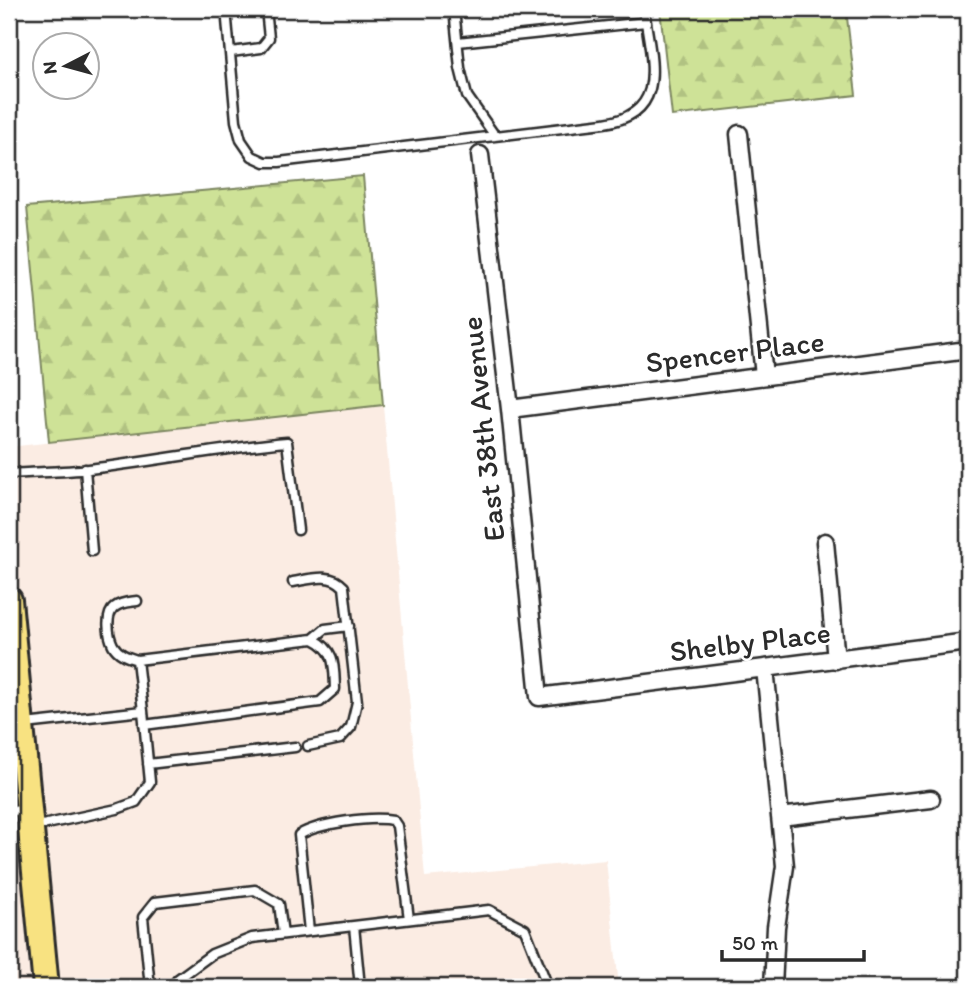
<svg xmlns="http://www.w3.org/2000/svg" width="977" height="996" viewBox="0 0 977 996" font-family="Itim,sans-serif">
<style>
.built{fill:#fbece3}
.forest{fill:url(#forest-firs);stroke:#7c8661;stroke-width:2}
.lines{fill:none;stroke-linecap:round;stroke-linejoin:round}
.lane-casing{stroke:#2b2b2b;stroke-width:13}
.street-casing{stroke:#2b2b2b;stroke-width:21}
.primary-casing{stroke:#2b2b2b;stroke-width:30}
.lane{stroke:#fff;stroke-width:8}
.street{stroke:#fff;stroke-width:16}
.primary{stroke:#f8e281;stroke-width:24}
.labels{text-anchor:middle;stroke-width:5;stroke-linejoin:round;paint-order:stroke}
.street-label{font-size:30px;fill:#2b2b2b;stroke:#fff}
</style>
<defs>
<pattern id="forest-firs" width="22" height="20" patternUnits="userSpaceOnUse" patternTransform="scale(1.75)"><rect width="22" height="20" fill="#cee297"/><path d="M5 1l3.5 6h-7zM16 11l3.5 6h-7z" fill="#b1c282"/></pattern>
</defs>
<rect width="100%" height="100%" fill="#fff"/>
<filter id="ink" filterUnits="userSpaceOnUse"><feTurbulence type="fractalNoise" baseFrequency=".0143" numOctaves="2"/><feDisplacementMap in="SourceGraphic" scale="14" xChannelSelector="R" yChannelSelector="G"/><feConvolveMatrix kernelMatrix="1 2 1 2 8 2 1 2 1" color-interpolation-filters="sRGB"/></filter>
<g filter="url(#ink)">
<!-- built -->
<path class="built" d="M383,405L425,877L606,860L619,987H54L9,512V447Z
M17,747L38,987H9V748Z"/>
<!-- forest -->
<path class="forest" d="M660,9H846L856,95L672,116Z
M363,176L383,405L49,442L27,207Z"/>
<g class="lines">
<!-- lane casing -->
<g class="lane-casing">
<path id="lane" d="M226,9L236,121L241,140L252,156L265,162H279L604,123C671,114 650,57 644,9
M454,9L460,68L467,96L495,136
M458,42L646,22
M231,52L261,48L269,38L266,9
M85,469L92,551
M9,474C36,472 63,472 89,469C156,461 221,448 287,442L298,530
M293,582C311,579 330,572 344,587L357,702L351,727L340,739L308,746
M137,601C130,602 121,602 115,607C105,614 108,635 113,645C118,654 127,657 137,660L313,639C336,650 334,666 335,689L320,702L144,725
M313,639L325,629L349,626
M137,660L143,711
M25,724L143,711L150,782L136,802L117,809L33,827
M148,764L295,747
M9,811L26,810
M354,926L360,987
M309,931L299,835C319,823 371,816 393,820L397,826L409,919
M150,987L143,917L155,902L255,890L279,904L283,934
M172,987L178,979L212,954L252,938L489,910L525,929L548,987"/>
</g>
<!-- street casing -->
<g class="street-casing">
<path id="street" d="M739,134L764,376
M480,155L510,409L539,697L968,642
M510,409L968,350
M825,542L836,660
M765,668L785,866L776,927L773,987
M780,817L931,799"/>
</g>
<!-- primary casing -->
<g class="primary-casing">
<path id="primary" d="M9,600L46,987"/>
</g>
<!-- lane -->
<use href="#lane" class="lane"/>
<!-- street -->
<use href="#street" class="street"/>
<!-- primary -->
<use href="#primary" class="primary"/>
</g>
</g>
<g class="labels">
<!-- street labels -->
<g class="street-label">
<text transform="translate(735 352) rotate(-7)" y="10">Spencer Place</text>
<text transform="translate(483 429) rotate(-96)" y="10">East 38th Avenue</text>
<text transform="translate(750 642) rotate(-7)" y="10">Shelby Place</text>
</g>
</g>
<!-- margin -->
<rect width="977" height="996" fill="none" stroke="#fff" stroke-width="35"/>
<rect x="18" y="18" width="942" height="961" fill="none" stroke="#2b2b2b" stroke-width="2.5" filter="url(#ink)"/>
<!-- north arrow -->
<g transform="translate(66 66) rotate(264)"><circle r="33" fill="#ffffff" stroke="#aaaaaa" stroke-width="2"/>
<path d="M0-5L12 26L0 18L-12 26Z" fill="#2b2b2b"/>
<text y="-10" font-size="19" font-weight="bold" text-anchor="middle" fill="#2b2b2b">N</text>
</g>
<!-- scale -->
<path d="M722 950v10h142v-10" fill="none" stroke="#2b2b2b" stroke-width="3.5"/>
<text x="732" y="950" font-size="21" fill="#2b2b2b" stroke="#ffffff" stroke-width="5" paint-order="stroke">50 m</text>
</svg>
